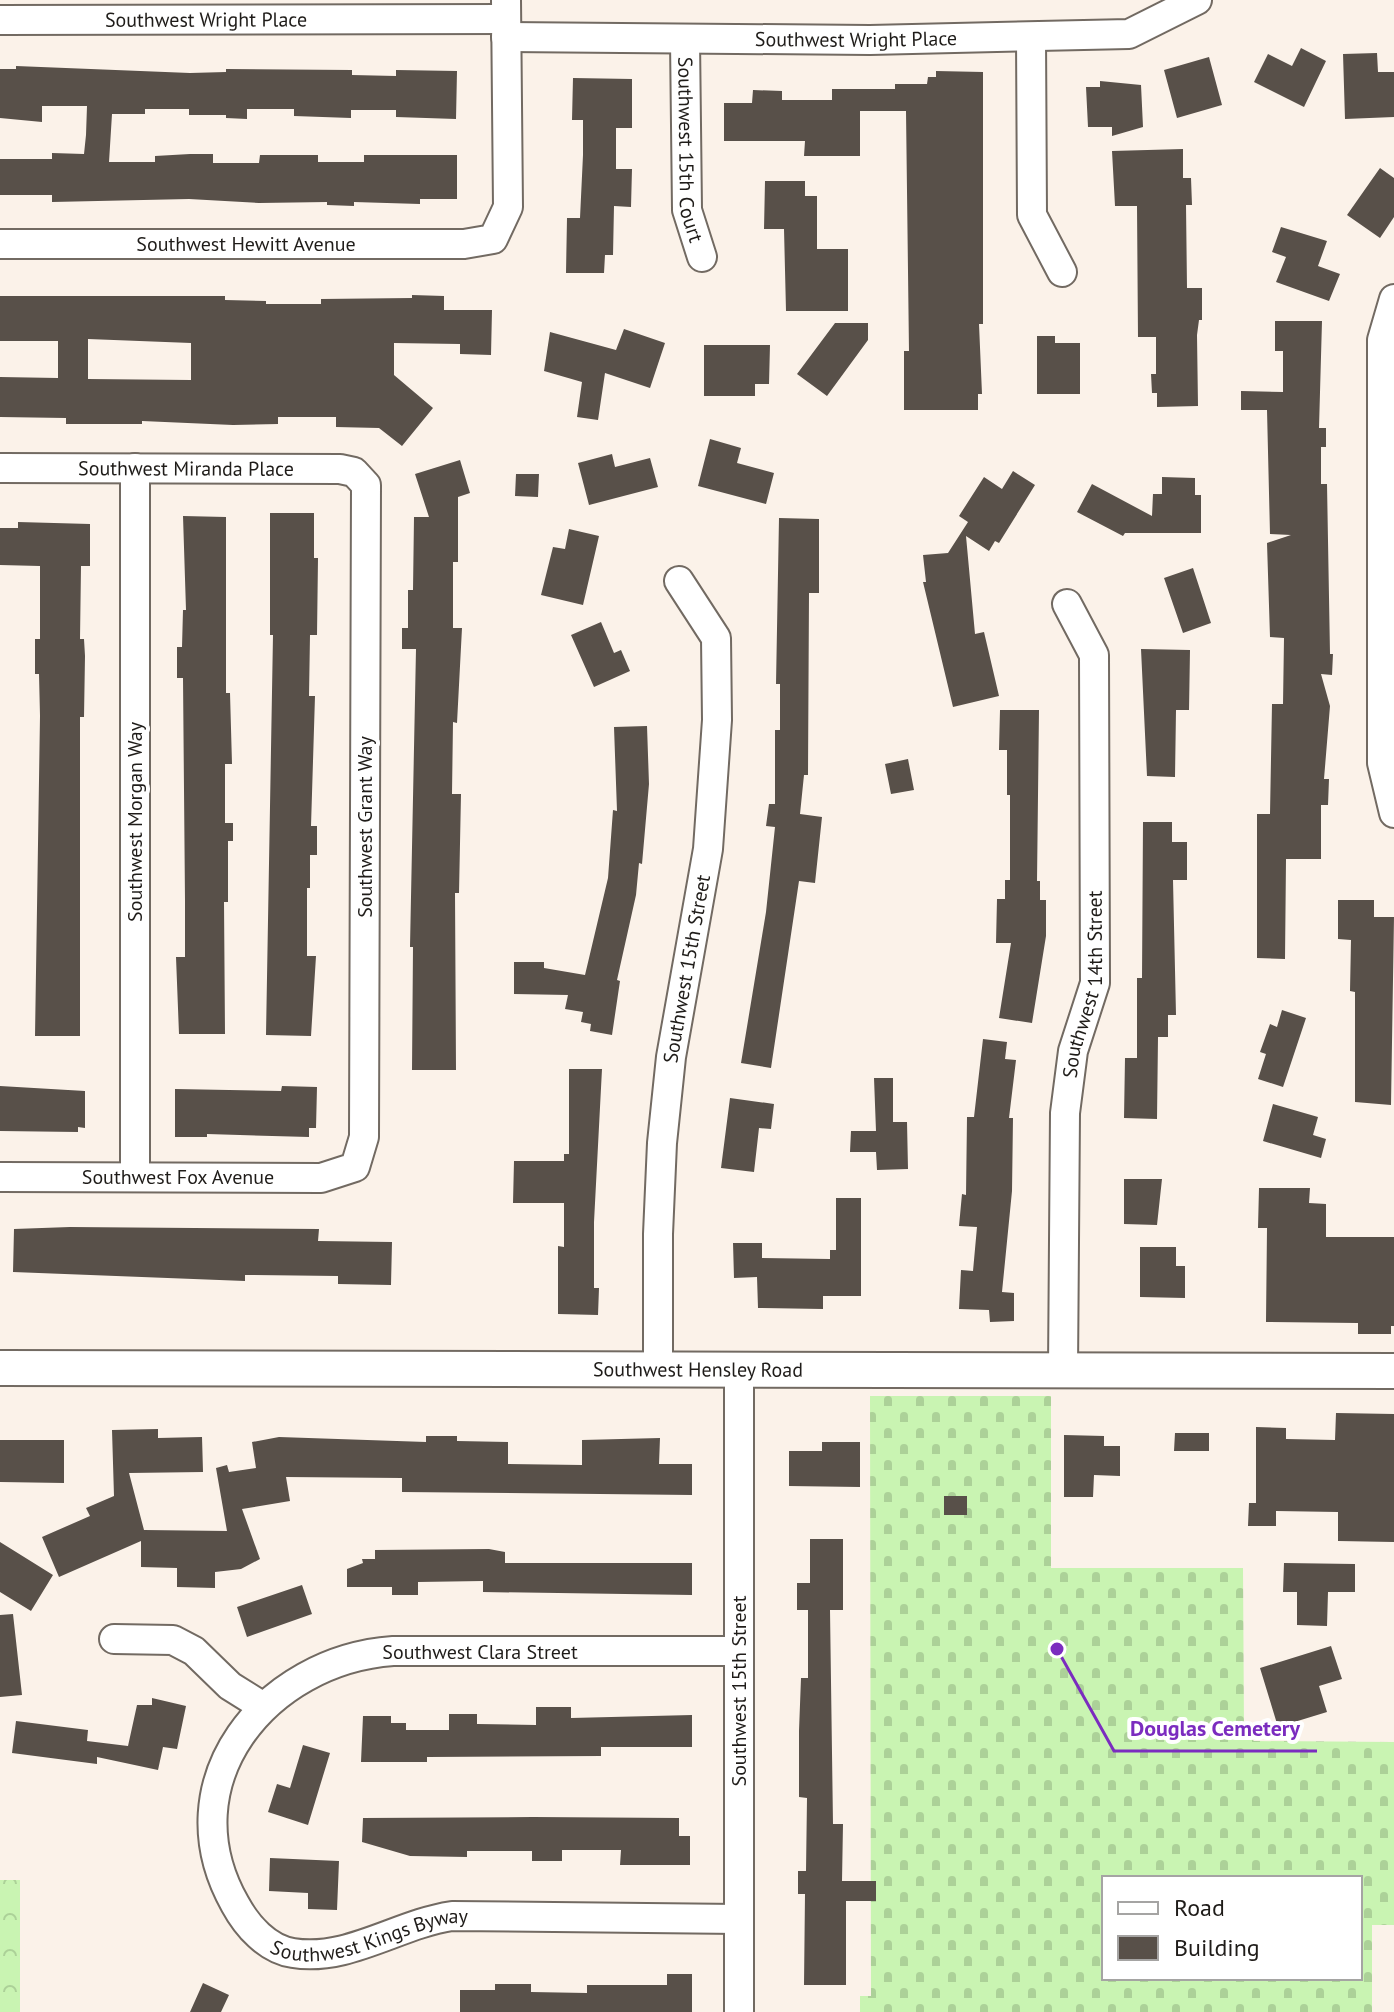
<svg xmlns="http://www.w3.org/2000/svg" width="1394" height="2012" viewBox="0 0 1394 2012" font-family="'PT Sans',sans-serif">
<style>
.forest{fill:url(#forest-crowns)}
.cemetery{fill:url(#cemetery-stones);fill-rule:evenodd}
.building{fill:#585049;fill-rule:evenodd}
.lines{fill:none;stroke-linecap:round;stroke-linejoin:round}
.minor-casing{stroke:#726a62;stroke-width:32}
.tertiary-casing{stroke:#726a62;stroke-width:38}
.minor{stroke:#fff;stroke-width:28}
.tertiary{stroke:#fff;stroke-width:34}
.labels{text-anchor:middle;stroke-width:8;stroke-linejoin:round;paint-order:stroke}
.street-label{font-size:20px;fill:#1f1c19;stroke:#fff}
.leader{fill:none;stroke:#7b2cbf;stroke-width:3}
.callout-dot{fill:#7b2cbf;stroke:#fff;stroke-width:3}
.callout-label{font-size:22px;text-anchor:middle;font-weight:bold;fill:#7b2cbf;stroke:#fff;stroke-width:8;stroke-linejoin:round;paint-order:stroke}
</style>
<defs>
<pattern id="forest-crowns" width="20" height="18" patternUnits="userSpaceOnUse" patternTransform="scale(2)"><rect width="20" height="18" fill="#c9f4b2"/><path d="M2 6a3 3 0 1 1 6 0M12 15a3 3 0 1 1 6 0" fill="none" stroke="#acd198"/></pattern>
<pattern id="cemetery-stones" width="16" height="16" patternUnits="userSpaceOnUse" patternTransform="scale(2)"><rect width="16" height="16" fill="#c9f4b2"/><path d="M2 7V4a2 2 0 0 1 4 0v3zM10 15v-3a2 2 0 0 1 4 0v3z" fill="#acd198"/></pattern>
</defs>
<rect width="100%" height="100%" fill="#fbf2e9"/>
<!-- forest -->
<path class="forest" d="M0,1880H20V2012H0Z"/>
<!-- cemetery -->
<path class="cemetery" d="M870,1396H1051V1568H1243L1244,1731L1254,1741L1394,1742V1925H1372V2012H860V1996H871ZM1104,1878H1360V1978H1104Z"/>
<!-- building -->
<path class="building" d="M1301,48L1326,61L1304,107L1254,82L1268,54L1292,66Z
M1377,53L1378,72H1394V117L1345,119L1343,54Z
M1209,57L1222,105L1177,118L1164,70Z
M16,66L190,73L226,72V69L352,70V75L396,76V70L457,71L456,119L396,117V110H351V118L294,116V109H247V119L226,118V115H189V109H145V114H112L109,162H155V156L190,154H213V163H259L260,155H318V162H364V155H457V199H420V204L354,202V206L327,205V202L259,203L189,199L52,202V195H0V159H52V153L84,154L86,135L87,106H42V122L0,118V69H16Z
M936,71L983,72V324H979L982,394H978V410H904V351H909L906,111H860V156H804L805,141H724V103H752L753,90L782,91V100H832V89H895V84H927L928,77H936Z
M573,78L632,79V128H616V169H632L631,207L614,206L613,255H605L604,273H566L567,218H580L583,155V120H572Z
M1100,81L1141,85L1143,127L1112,136V127H1088L1086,87H1100Z
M1183,149V178H1191L1192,205H1186L1187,288H1202V320H1199L1197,335L1198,406L1157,407V393H1152L1151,374H1156V337H1138L1137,206H1115L1112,151Z
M1380,168L1394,178V217L1380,238L1347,215Z
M765,181H805V196H817V249H848V311H786L784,229H764Z
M1281,227L1327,241L1318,266L1340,274L1329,301L1276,282L1286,257L1272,252Z
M412,295L444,296V310H492L491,355L460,354V344L394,343V375L433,408L402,446L379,428L336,427V417H278V424L233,425L142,421V424H66V418L0,417V377L58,378V341H0V296H225V300L266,301V304H321V299L412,298ZM88,339L191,343V380L88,379Z
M1275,321H1322L1319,428H1326V447H1321V484H1327L1330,654H1333L1332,675L1321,674L1330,706L1324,779H1329L1328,805H1321V859H1286L1285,959L1257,958V814H1270L1272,704H1283L1284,638L1270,637L1267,543L1291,535L1270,534L1267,410H1241V391L1283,392V351H1275Z
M835,323H868V340L827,396L797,374Z
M624,329L665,343L650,388L605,373L598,420L577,417L582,382L544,371L550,332L616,350Z
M1037,336H1055V343H1080V394H1037Z
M704,345H770L769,384H755V396H704Z
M710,439L741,448L737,463L774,473L766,504L698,486Z
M612,454L615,467L650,458L658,487L589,505L578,463Z
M460,460L470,493L458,497V562H453V628H462L457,723L453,722L452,794H461L459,893H455L456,1070H412L413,947H410L416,649H402V628H408V590H413L414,517H429L415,474Z
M1013,471L1035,485L999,543L995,541L989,551L966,536L975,634L984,632L999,696L953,707L923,582H926L923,555L948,553L968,522L959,516L984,477L1002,489Z
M516,474H539L538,497L515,496Z
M1162,477L1195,478V495H1201V533H1125L1123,536L1077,512L1092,484L1152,516L1153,494H1162Z
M270,513H314V558H318L317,635H310L309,696H315L311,826H317V855H310V888H307V956H316L311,1036L266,1035L273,635H270Z
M183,516L226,517V693H230L232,764H225V823H233V841H228V902H224L225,1034H179L176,957H185V901L183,678H177V647H182L183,610H186Z
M779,518L819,519V593H809L808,775H804L800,814L822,817L815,883L799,881L771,1068L741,1063L766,912L775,827L766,826L769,804H775V730H780V684H776Z
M18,522L90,524V566H81L80,639H84L85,656L84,717H80V1036H35L40,716L39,674H35V639H40V566L0,565V528H18Z
M569,529L599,536L583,605L541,595L553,547L565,549Z
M1193,568L1211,623L1183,633L1164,578Z
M601,622L614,653L621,650L630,671L594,687L571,635Z
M1141,649L1190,650L1189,710H1176L1175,777L1147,776Z
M1000,710H1039L1037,881H1040V900H1046V936L1032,1023L999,1018L1011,943H996L997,899H1005V880H1010V795H1007V750H999Z
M647,726L649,784L642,864L639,863L636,895L617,980L620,981L612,1035L590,1031L591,1024L581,1022L583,1012L565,1009L568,995L514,994V962H544V968L585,975L608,878L613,810L617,811L614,727Z
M908,759L914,790L891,794L885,764Z
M1143,822H1172V842H1187V880H1173L1176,1015H1168V1037H1158L1157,1119L1124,1118L1125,1058H1137V978H1142Z
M1338,900H1374V917H1394L1391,1105L1355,1102V992L1350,991L1351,940L1338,939Z
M1282,1010L1306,1018L1283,1087L1258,1079L1266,1054L1260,1052L1270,1024L1277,1027Z
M983,1039L1007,1042L1005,1059L1016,1060L1009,1118H1013L1012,1191L1002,1292L1014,1293V1321L990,1322L989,1310L959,1309L961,1270L973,1271L977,1227L959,1226L962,1194L966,1195L967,1117H974Z
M569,1069H602L594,1222V1288H599L598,1315L558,1314V1246L564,1247V1203H513L514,1161H564V1154H569Z
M874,1078H893V1122H907L908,1169L877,1170L876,1152H850L851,1131H876Z
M0,1086L85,1091V1128L78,1127V1132L0,1131Z
M282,1086L317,1087L316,1128H309V1137L207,1134V1137H175V1089L281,1091Z
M730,1098L774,1104L771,1129L759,1128L754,1172L721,1168Z
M1273,1104L1318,1117L1313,1135L1326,1139L1321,1158L1263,1141Z
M1124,1179H1162L1157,1225L1124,1224Z
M1259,1188H1310L1309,1203L1326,1204V1237H1394V1326H1391V1334H1358V1323L1266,1322L1267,1228H1258Z
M836,1198H861V1296H823V1309L758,1308L757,1277L734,1278L733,1243H762V1258L830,1259V1250H836Z
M70,1227L319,1229L318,1241L392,1242L391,1285L338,1284V1276L245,1275V1281L13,1272L14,1229Z
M1140,1247H1176V1266H1185V1298L1140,1297Z
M1336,1413L1394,1414V1542L1338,1541V1512L1276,1511V1526H1248L1249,1503H1256V1427L1286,1428V1439L1335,1440Z
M158,1429V1438L202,1437L203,1472L129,1473L144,1530L227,1531L216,1468L227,1465L229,1472L256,1468L252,1442L279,1437L426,1442V1436H457V1441L508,1442V1464L582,1465V1440L660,1438L659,1464H692V1495L402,1492V1478L286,1477L290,1501L242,1509L260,1559L241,1569L215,1572V1588L177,1587V1568L141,1567V1541L59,1577L42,1537L90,1516L86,1508L114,1496L112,1430Z
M1175,1433H1209V1451H1174Z
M1064,1435L1104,1436V1446H1120V1476L1094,1475L1093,1497H1064Z
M0,1440H64V1483L0,1482Z
M822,1442H860V1487L789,1486V1451H822Z
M944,1496H967V1515H944Z
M810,1539H843V1610H830L833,1824H843L842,1881H876V1901H846V1985H804L805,1894H798V1871H806L807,1798L799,1797V1731L801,1678H808V1610H797V1583H810Z
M0,1542L53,1575L31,1611L0,1592Z
M489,1549L505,1552V1563H692V1595L483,1592V1581L418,1582V1595H392V1587H347V1569L363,1563L362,1559H375V1550Z
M1284,1563L1355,1564V1592H1328L1327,1626L1297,1625V1592H1283Z
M302,1585L312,1614L247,1637L237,1607Z
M13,1614L22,1695L0,1697V1615Z
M1331,1646L1342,1679L1319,1686L1327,1712L1278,1727L1260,1668Z
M152,1698L186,1706L177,1749L163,1747L158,1770L97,1757V1764L12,1753L16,1721L88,1730L87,1741L128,1746L137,1705H152Z
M536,1707H571V1718L692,1715V1747H601V1756L427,1757V1762H361L363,1716H391V1723H406V1730H449V1714H477V1724L536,1725Z
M303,1745L330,1753L308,1825L268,1812L277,1784L290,1788Z
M533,1817L679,1818V1836H690V1865H620L621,1850H562V1861H532V1851H467V1857L410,1856L362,1842L363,1818Z
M270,1858L339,1861L337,1910L308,1909V1893L269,1891Z
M667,1974H692V2012H460V1990H495V1984H531V1992L587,1993V1985H667Z
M203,1983L229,1995L221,2012H190Z"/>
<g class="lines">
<!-- minor casing -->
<g class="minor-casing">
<g id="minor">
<path id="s1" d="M0,20L506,19"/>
<path id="s2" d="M506,37L870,40L1129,34L1197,0"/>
<path d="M1031,37L1032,215L1062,272"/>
<path id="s3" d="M685,40L687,210L702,257"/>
<path id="s4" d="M0,244H464L493,239L508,207L506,0"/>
<path d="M1394,299L1382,340V763L1394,813"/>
<path id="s5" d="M0,468L340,469L354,472L366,485L364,1137L355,1167L321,1178L0,1177"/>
<path d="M135,1177V468"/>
<path id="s6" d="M658,1369V1234L662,1143L671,1057L708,849L717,720L716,638L679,581"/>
<path id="s7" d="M1063,1370L1065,1113L1073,1051L1095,983L1094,655L1067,604"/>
<path d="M114,1639L173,1640L194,1651L230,1686L262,1706"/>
<path id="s8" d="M739,1651H393C266,1660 166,1782 235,1904C247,1926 267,1949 293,1953C348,1962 398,1924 452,1916L739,1919"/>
<path d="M739,2012V1370"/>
</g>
</g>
<!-- tertiary casing -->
<g class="tertiary-casing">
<g id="tertiary">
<path id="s9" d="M0,1368L1394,1371"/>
</g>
</g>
<!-- minor -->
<use href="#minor" class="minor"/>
<!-- tertiary -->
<use href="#tertiary" class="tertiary"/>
</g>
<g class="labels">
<!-- street labels -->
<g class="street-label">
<text dy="7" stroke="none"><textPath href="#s1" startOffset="206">Southwest Wright Place</textPath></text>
<text dy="7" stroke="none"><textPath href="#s2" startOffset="350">Southwest Wright Place</textPath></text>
<text dy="7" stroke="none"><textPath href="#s3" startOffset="110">Southwest 15th Court</textPath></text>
<text dy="7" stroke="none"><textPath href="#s4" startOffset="246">Southwest Hewitt Avenue</textPath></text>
<text dy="7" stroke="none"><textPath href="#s5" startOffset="186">Southwest Miranda Place</textPath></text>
<text transform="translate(135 822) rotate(-90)" y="7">Southwest Morgan Way</text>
<text transform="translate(365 827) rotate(-90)" y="7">Southwest Grant Way</text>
<text dy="7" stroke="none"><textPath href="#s6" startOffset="402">Southwest 15th Street</textPath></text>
<text dy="7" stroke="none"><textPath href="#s7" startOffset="388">Southwest 14th Street</textPath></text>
<text x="178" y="1184">Southwest Fox Avenue</text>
<text dy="7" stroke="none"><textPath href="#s9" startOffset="698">Southwest Hensley Road</textPath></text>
<text x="480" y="1659">Southwest Clara Street</text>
<text transform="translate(739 1691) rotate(-90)" y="7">Southwest 15th Street</text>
<text dy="7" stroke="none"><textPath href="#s8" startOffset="862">Southwest Kings Byway</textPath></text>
</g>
</g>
<!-- callouts -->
<path class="leader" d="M1057 1649L1114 1751H1317"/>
<circle class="callout-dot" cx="1057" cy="1649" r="8"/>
<g class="callout-label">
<text x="1215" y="1736">Douglas Cemetery</text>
</g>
<!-- legend -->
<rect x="1102" y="1876" width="260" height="104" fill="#ffffff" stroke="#a5a4a3" stroke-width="2"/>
<rect x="1118" y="1902" width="40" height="12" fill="#ffffff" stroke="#a5a4a3" stroke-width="2"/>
<text x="1174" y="1916" font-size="24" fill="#1f1c19">Road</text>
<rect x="1118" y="1936" width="40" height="24" fill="#585049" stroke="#a5a4a3" stroke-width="2"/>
<text x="1174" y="1956" font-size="24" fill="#1f1c19">Building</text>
</svg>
